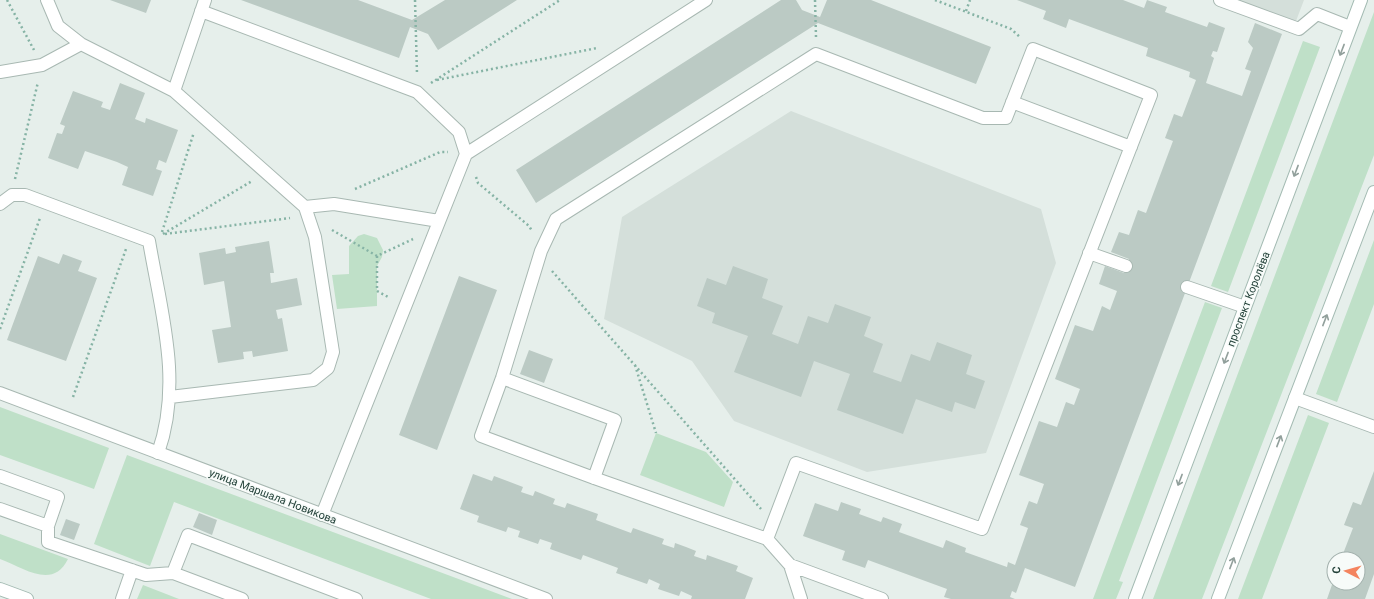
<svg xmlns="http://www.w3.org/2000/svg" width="1374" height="599" viewBox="0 0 1374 599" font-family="Roboto,sans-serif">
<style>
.built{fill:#d4dfda}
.green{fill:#bfe0c8}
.building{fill:#bbcac4}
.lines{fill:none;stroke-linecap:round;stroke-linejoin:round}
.lane-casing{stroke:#a8b8b2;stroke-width:14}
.street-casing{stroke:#a8b8b2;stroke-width:14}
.secondary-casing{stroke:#a4bbb3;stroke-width:14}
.path{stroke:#86b3a5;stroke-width:2.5;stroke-dasharray:2 3;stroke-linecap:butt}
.lane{stroke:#fff;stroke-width:12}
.street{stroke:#fff;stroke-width:12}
.secondary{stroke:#fff;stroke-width:12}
.oneway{stroke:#92a09c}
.labels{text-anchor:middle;stroke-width:3;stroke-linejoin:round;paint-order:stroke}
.street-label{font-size:11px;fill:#24423a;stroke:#f7fbf9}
</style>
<rect width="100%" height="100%" fill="#e6efeb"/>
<!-- built -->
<path class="built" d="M1238,0H1304L1296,21Z
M791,111L1041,209L1056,263L986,453L867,472L734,421L692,361L604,319L622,217Z"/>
<!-- green -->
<path class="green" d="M1374,12V155L1202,599H1153Z
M1303,41L1320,47L1228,292L1211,286Z
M364,234L377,238L383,250L382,257L377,266V306L337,309L332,275L349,274V246L358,236Z
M1374,240V304L1337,402L1316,394Z
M1205,302L1222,308L1119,581L1123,582L1116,599H1093Z
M0,407L109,448L94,489L0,455Z
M1308,415L1329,423L1262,599H1238Z
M656,433L706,452L733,482L724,507L640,475Z
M127,455L512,599H431L174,502L150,566L94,544Z
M0,534L68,559C53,590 24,568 0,559Z
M143,585L179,599H137Z"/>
<!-- building -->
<path class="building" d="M110,0H151L146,13Z
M241,0H358L412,20L445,0H517L438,50L428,34L410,27L399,58Z
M781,0H796L802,10L820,17L827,0H871L991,47L976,84L818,23L536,203L516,170Z
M1017,0H1123L1144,8L1147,0L1167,7L1165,12L1207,27L1209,22L1225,28L1217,52L1213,51L1211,56L1214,58L1206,83L1242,96L1251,71L1245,69L1253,48L1248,42L1255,23L1282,34L1075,587L1025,568L1016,593L1012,591L1010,597L1015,599H951L944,597L947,589L868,560L865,568L842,560L845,551L803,536L815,503L838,511L841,502L861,509L859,514L881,522L883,517L902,524L899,532L943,548L946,540L966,548L965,552L1007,567L1008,562L1015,565L1028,528L1020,525L1029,501L1037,504L1044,484L1019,475L1039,421L1057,427L1066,402L1074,405L1080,389L1055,379L1075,325L1093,331L1102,306L1110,310L1117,291L1099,284L1105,266L1124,273L1129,259L1111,252L1119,232L1129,235L1138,210L1146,213L1173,141L1165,138L1174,114L1182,117L1196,80L1189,77L1190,72L1146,56L1148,48L1069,19L1066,28L1043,19L1046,11Z
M120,83L145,93L135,119L145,123L146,118L178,130L166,163L159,160L156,169L162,171L153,196L122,185L128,167L117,162L85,151L78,169L48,158L57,133L62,134L65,126L60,124L73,91L103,102L101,107L110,110Z
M269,241L274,273H270L271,283L297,278L302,305L276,310L278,319L282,318L288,351L253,357L252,351L243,352L244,359L218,363L212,330L231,327L229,314L224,281L204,285L199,253L225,248L226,254L236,252L235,247Z
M63,254L82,261L78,271L97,278L66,361L7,340L38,256L59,264Z
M733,266L768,279L762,298L783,306L772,334L798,344L808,316L828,323L835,304L871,317L864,336L883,344L873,372L901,382L911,354L930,361L937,342L972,355L966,374L985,381L975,409L955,402L952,412L916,399L903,434L837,410L850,374L814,361L801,397L734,372L748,336L712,323L715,313L697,306L707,278L726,285Z
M459,276L497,290L437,450L399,435Z
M529,350L553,359L544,383L520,374Z
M1374,471V574L1365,599H1327L1334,579V583H1358V559H1341L1353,528L1344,525L1353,502L1361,505Z
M473,474L492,481L494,476L523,487L521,492L533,496L535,491L555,499L553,504L565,508L567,503L598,514L596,520L631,533L633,528L664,539L662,544L674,548L675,543L686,547L696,551L694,556L706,560L707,555L738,566L736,571L753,578L745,599H691L692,596L681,591L679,596L658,589L660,584L649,579L647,584L616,573L618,568L583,555L581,560L550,549L552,543L540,539L538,544L518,537L520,531L508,527L506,532L477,522L479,516L460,509Z
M199,513L217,520L212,535L193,527Z
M66,519L80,524L74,540L60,535Z"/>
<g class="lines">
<!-- lane casing -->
<g class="lane-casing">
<path id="lane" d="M47,0L58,26L81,44
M1220,0L1299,29L1317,14L1350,27
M201,11L417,92L459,132L466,154
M0,72L42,65L81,44L174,91L305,207L315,237L333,352L328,368L313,380L170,397
M174,91L205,0
M1012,102L1131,147
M0,204L12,195H25L149,241C161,312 183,382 158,453
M305,207L334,204L439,221
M1089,253L1126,266
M1187,287L1245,307
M502,378L615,420L594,478
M1295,398L1374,427
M0,476L58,497L48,526V542L146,575L173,573L242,599
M0,509L48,526
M322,515L466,154L706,0
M767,539L796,463L982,529L1151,95L1033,49L1006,118H983L816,54L556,219L541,251L502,378L481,436L594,478L767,539L790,565L801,599
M790,565L882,599
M173,573L188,535L356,599
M122,599L132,570"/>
</g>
<!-- street casing -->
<g class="street-casing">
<path id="street" d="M0,393L546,599"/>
</g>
<!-- secondary casing -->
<g class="secondary-casing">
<path id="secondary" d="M0,589L27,599
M1135,599L1361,0
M1218,599L1374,192"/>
</g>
<!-- path -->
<path class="path" d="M7,0L34,50
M415,0L417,74
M815,0L816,37
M935,0L1011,29L1021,38
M966,11L970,0
M437,80L597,48
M431,83L560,0
M476,177L478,183L529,226L532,231
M15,179L38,82
M355,189L440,152H448
M332,230L377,256L413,239
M162,232L194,132
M163,234L252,181
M165,234L290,218
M377,256V291L390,298
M552,271L761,509
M0,329L40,218
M635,365L656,433
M73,397L126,249"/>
<!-- lane -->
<use href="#lane" class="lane"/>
<!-- street -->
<use href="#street" class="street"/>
<!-- secondary -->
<use href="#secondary" class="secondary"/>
</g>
<!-- one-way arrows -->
<defs><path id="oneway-shaft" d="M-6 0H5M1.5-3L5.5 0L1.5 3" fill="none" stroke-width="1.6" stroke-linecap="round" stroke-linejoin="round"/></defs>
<g class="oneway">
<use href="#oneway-shaft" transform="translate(1342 50) rotate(111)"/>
<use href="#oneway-shaft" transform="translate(1296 171) rotate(111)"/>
<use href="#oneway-shaft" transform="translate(1325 320) rotate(-69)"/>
<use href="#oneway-shaft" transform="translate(1226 358) rotate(111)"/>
<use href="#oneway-shaft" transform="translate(1279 441) rotate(-69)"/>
<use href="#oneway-shaft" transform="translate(1180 480) rotate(111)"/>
<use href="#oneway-shaft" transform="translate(1232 563) rotate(-69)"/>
</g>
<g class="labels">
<!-- street labels -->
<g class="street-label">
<text transform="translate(1248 299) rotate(-69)" y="4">проспект Королёва</text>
<text transform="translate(273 496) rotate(21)" y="4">улица Маршала Новикова</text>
</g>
</g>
<!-- north arrow -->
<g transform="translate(1346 571) rotate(276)"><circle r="19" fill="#f7fbf9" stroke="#a3b1ad"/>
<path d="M0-3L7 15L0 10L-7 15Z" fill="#f4845f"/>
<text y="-6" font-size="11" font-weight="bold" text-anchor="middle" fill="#24423a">С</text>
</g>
</svg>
